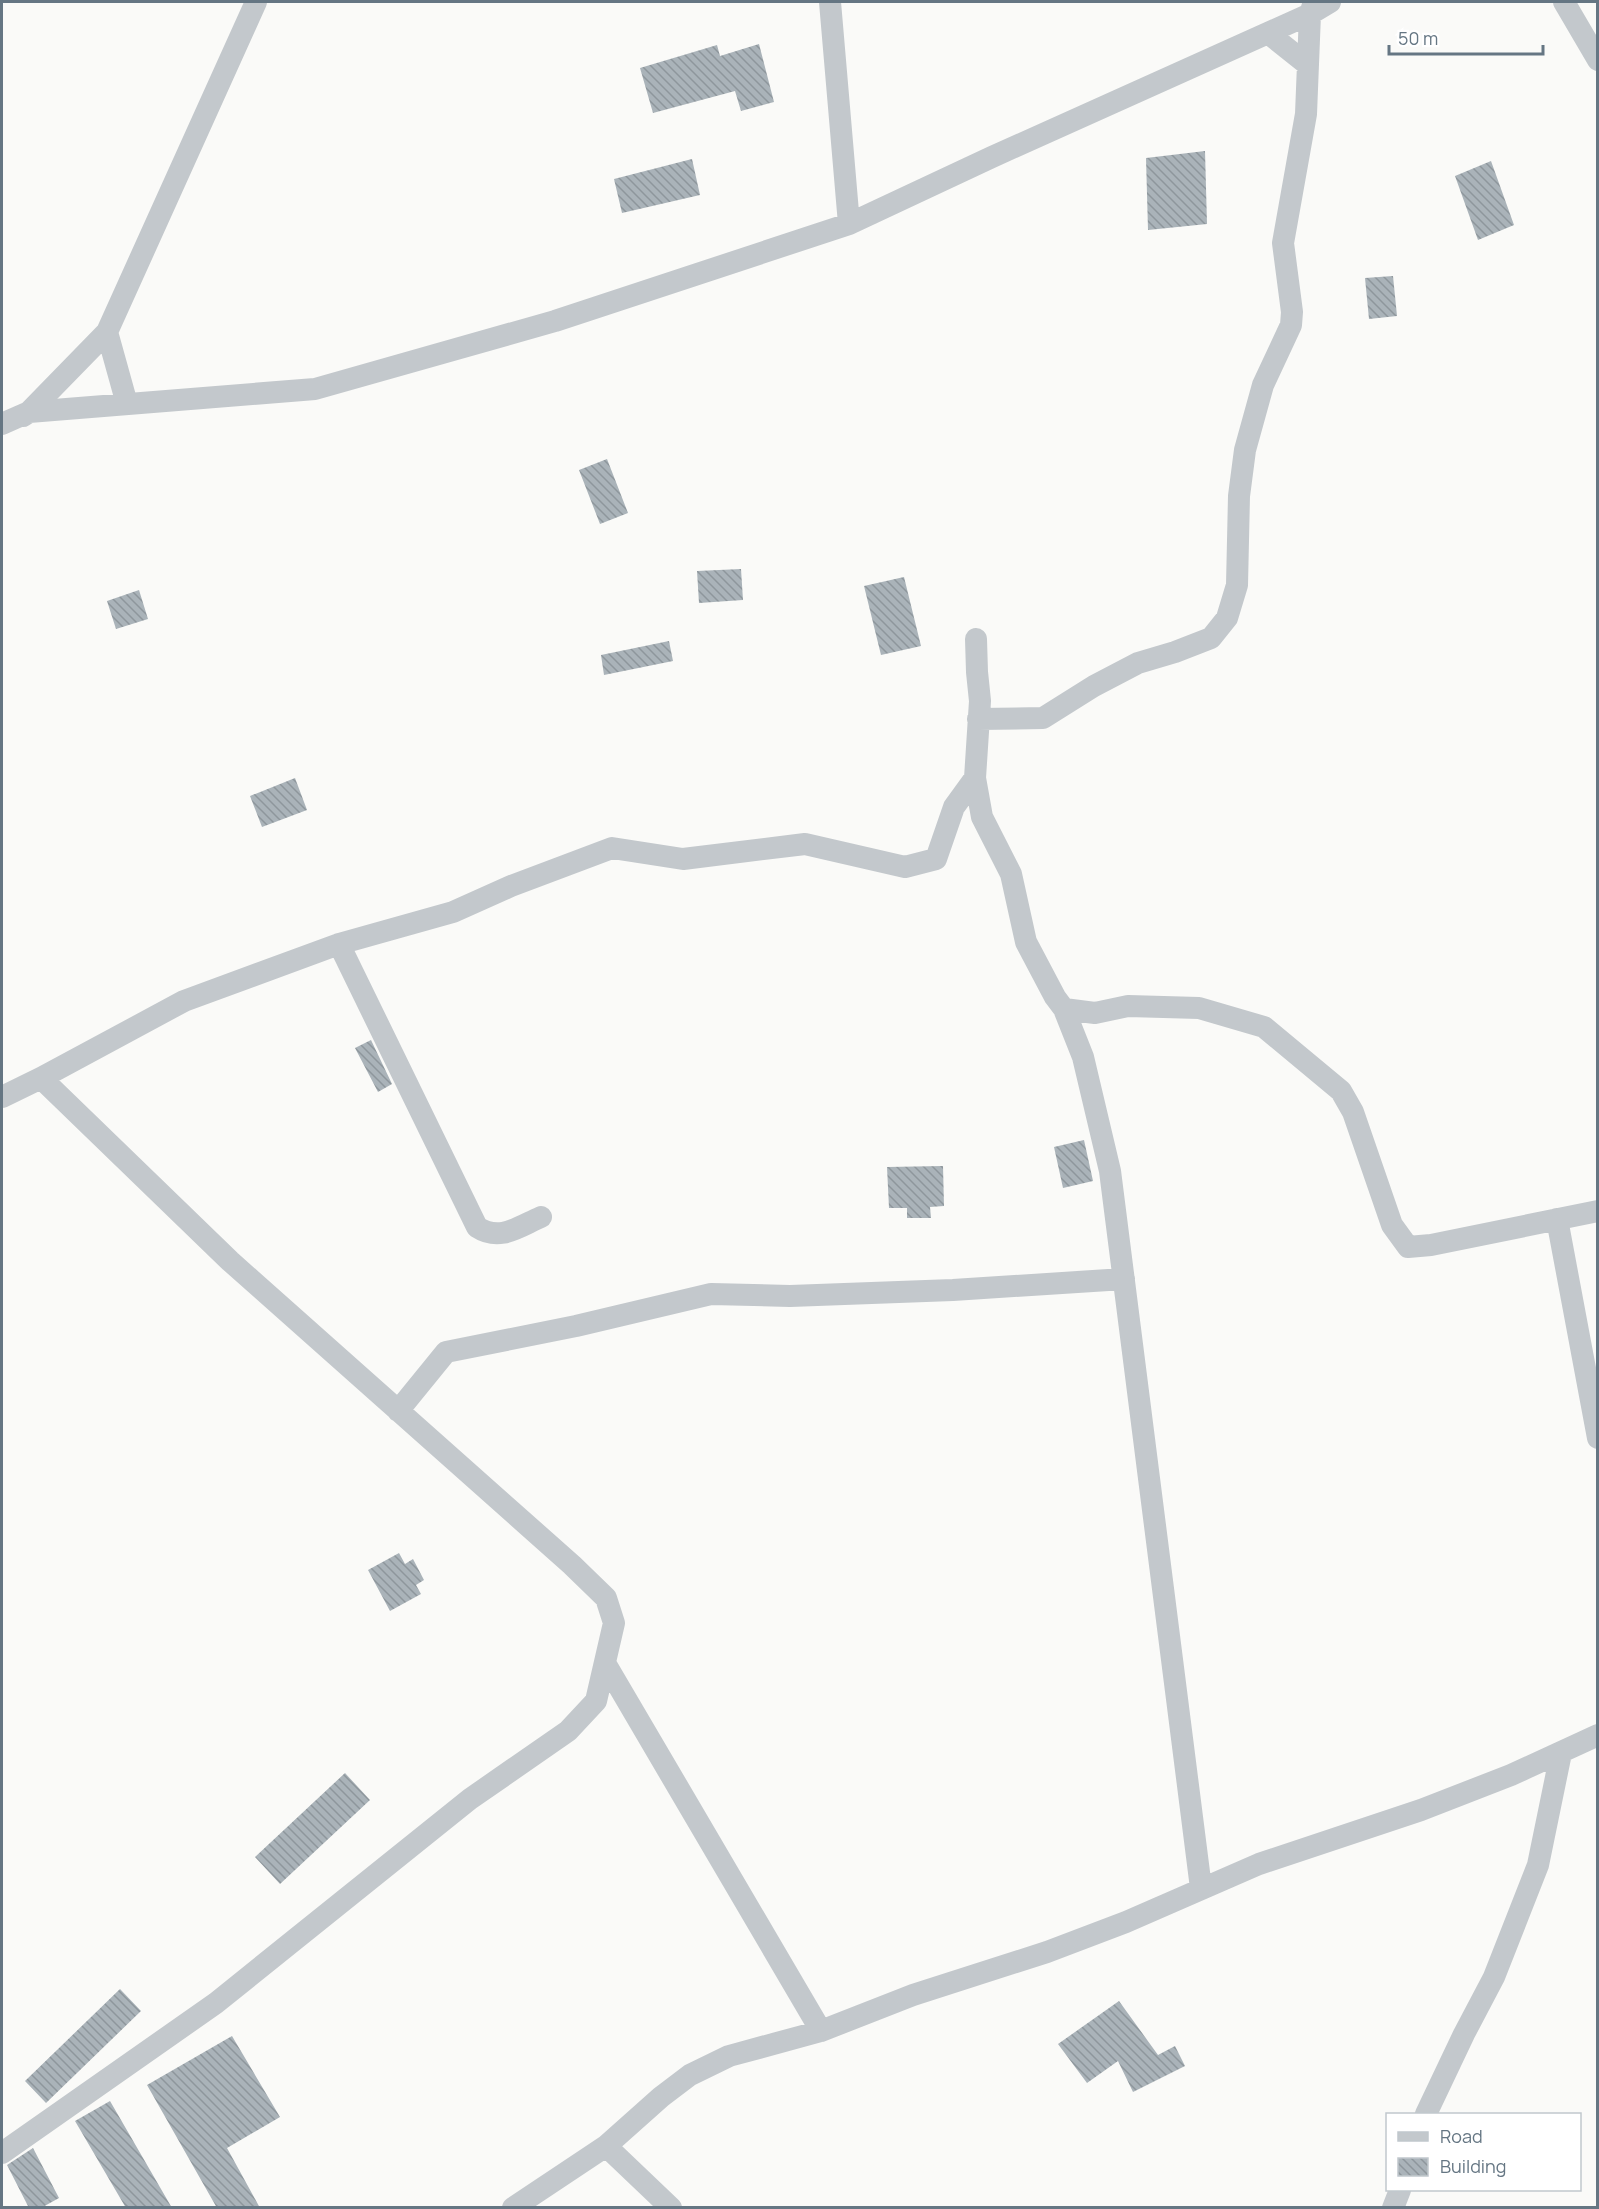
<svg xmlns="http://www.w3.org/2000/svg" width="1599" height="2209" viewBox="0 0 1599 2209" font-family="Manrope,sans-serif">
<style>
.building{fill:url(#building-back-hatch)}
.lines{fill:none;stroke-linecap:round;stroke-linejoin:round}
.minor{stroke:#c3c8cc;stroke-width:22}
</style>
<defs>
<pattern id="building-back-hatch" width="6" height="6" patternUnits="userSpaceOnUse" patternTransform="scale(1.5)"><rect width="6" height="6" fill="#aab3b9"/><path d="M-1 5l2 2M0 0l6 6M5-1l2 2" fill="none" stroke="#8e969c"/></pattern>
</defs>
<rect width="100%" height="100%" fill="#fafaf8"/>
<!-- building -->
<path class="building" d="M759,44L774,102L741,111L735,91L653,113L640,68L717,45L720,56Z
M1205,151L1207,224L1148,230L1146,158Z
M692,159L700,195L622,213L614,179Z
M1491,161L1514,225L1478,240L1455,176Z
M1393,276L1397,316L1369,319L1365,278Z
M607,459L628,513L600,524L579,470Z
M741,569L743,600L699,603L697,571Z
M904,577L921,646L881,655L864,586Z
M139,590L148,619L116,629L107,601Z
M669,641L673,661L604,675L601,655Z
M295,778L307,810L262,827L250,796Z
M371,1040L392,1084L378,1092L355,1048Z
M1084,1140L1093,1181L1063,1188L1054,1147Z
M943,1166L944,1206L930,1207L931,1218H907V1208H889L887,1167Z
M399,1553L405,1564L413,1559L424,1580L416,1585L421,1594L390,1611L368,1570Z
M345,1773L370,1800L280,1884L255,1857Z
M120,1989L141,2011L46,2103L25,2081Z
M1119,2001L1158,2055L1175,2046L1185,2066L1133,2092L1118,2061L1087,2083L1058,2044Z
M232,2036L280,2117L227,2148L260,2208H217L147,2085Z
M110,2101L172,2208H126L75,2121Z
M33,2148L59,2198L41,2208H29L7,2165Z"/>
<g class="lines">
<!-- minor -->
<path class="minor" d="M830,2L849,224
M1564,2L1598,60
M1268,33L1308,65
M107,332L127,404
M23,416L29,412L107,332L256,2
M2,424L29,412L315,389L555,321L849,224L992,157L1310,14L1330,2
M976,639L977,672L980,701L975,778L982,817L1011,874L1026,942L1055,997L1064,1009L1095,1013L1128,1006L1199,1008L1264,1027L1341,1091L1353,1112L1392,1225L1408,1247L1431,1245L1598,1211
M978,719L1043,718L1094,686L1138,663L1175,652L1211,638L1227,618L1237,585L1239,496L1245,450L1263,385L1291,325L1292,312L1283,243L1306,114L1310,14L1314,2
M339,944L477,1227C500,1242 518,1227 541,1217
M1064,1009L1083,1057L1110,1171L1201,1888
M2,1097L41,1078L184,1001L339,944L453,912L511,886L612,848L683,859L805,844L905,867L936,859L954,807L975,778
M1557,1219L1598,1438
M398,1411L446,1352L576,1326L711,1294L790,1296L953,1290L1124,1279
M605,1663L821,2031
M1426,2114L1464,2034L1494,1977L1538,1865L1561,1753
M606,2146L671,2208
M2,2153L216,2003L470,1799L568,1731L596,1701L614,1623L606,1598L572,1565L230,1261L41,1078
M513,2208L606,2146L661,2097L690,2075L729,2056L821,2031L913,1995L1047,1952L1126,1922L1259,1864L1421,1810L1511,1775L1598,1735
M1393,2208L1400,2190"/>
</g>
<!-- border -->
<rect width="1599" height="2209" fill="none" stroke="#657683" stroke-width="6"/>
<!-- legend -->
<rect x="1386" y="2113" width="195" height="78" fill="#ffffff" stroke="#c1c8cd" stroke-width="1.5"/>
<rect x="1398" y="2132" width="30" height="9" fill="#c3c8cc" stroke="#c1c8cd" stroke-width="1.5"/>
<text x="1440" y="2143" font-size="18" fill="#657683">Road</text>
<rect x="1398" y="2158" width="30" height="18" fill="url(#building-back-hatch)" stroke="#c1c8cd" stroke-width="1.5"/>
<text x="1440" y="2173" font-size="18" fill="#657683">Building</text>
<!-- scale -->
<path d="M1389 45v9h154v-9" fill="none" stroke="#657683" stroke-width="3"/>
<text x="1398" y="45" font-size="18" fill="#657683" stroke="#ffffff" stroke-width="4.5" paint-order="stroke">50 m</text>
</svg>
